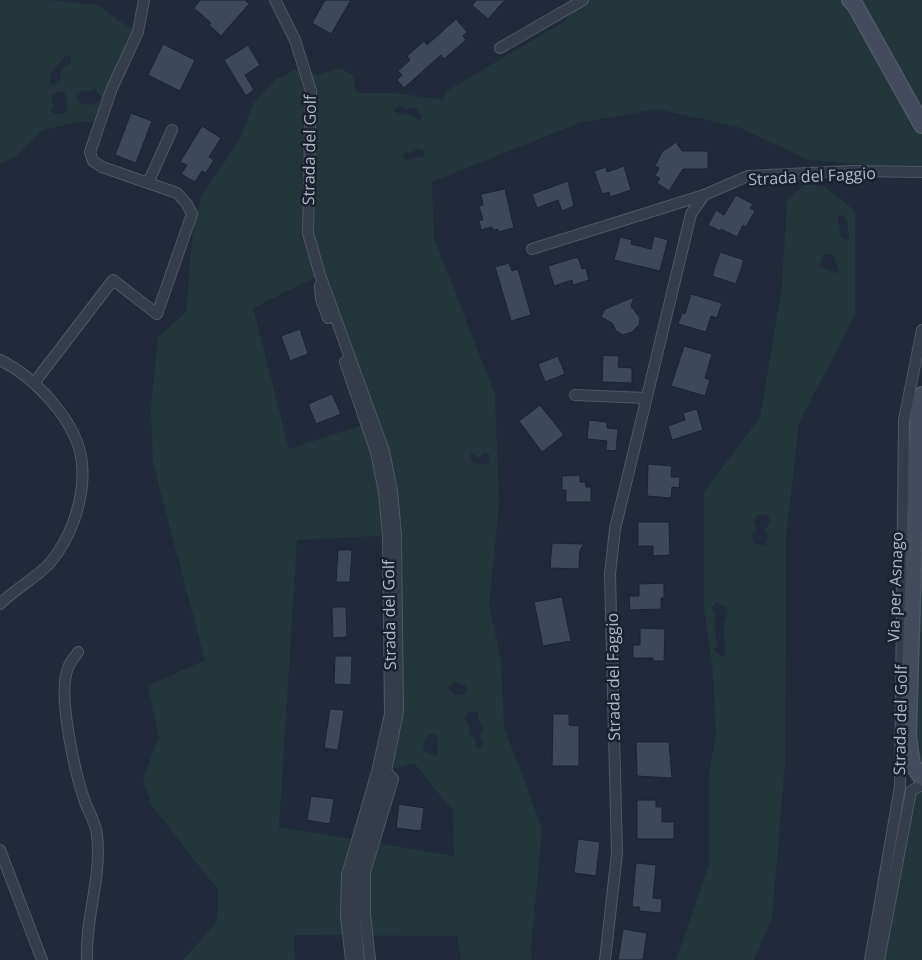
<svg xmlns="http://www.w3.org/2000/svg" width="922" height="960" viewBox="0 0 922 960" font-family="'Open Sans',sans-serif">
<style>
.green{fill:#23363b;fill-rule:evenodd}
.building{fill:#3d4859;stroke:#1c2331}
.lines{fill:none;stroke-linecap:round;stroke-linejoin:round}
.street-casing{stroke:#505765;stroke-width:12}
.secondary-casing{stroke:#505765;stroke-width:18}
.street{stroke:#353c4a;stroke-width:10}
.secondary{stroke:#434b5d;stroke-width:15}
.labels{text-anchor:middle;stroke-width:5;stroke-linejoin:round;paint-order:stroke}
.street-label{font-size:16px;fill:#b0b7c6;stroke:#1a212f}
</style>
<rect width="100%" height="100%" fill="#212a3a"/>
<!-- green -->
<path class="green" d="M0,0H48L98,5L119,21L138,32L100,121L79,122L43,130L17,155L0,164ZM65,56L71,57V63L62,68L59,83L50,85V74ZM95,89L100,95V102L91,105L80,103L76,95L82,90L86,92ZM60,91H63C68,99 69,105 66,113L55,114L50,109L54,107L51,95Z
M585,0H922V170L808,160L738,127L657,109L579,123L432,182L434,239L495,394L499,505L489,606L501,660L504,727L542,828L531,948L532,960H461L457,936L294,935L295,960H183L217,922L218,890L152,806L143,779L159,737L148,686L205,660L153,463L151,409L158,337L186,312L193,229L201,197L240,139L253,104L276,79L297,69L319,75L339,68L353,75L356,93H396L443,100L445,92L565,21ZM400,105L407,109L415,107L422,117L419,122L414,116L397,113L394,110ZM418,148L425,151L424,156L406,160L403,155L406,152L410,154ZM320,275L374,421L289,449L253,308ZM485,452L491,456L489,464L472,463L470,455L472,453L479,458ZM396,535L386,771L414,763L453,811L454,856L279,827L297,540ZM455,682L467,686L466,693L462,695H454L448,688ZM473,711L478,713L479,722L484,727L480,735L483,744L478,749L475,746V738L469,735V726L464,719L467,713ZM434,733L439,739L437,743L438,754L434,757L423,749L424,741L429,734Z
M805,184L824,186L855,211V315L799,423L786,537L785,763L772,917L754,960H676L709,865V774L716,735L713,673L704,608V492L760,418L782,286L787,200ZM841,215L847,221L849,238L846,240L841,237C841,229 838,224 838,217ZM827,254L834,255L839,274L819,266L822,257ZM757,515H766L770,519L769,525L764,529L769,539L765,545L754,544L751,537L757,530L754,520ZM715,602L727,606C729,613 725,618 724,626C723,636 726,645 725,655L722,657L714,650L718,645C712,634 719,620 712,608Z
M922,393V960H879L911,791L908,735Z"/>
<!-- building -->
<path class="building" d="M200,0H245L249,4L221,36L209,25L211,23L194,8Z
M325,0H351L331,34L312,23Z
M477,0H505L488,19L472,5Z
M456,19L467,32L463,36L466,40L444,59L441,55L404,88L397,80L402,75L398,71L410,60L407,56L424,41L427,45Z
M163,44L195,60L180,91L148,75Z
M248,45L260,65L245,75L254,90L246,96L224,60Z
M131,113L152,121L136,163L115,155Z
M202,126L221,138L209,157L214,160L206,173L202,171L195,182L181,174L187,165L180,162Z
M676,142L682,151H708V169H683L669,191L657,183L660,178L655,176L659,168L655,166L662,152Z
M624,166L631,190L610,197L609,192L602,194L594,171L606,167L607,172Z
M568,181L574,206L562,211L558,200L537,208L532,194Z
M505,189L514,228L498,232V229L493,230L492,227L481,230L479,220H483L479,206L483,205L481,194Z
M736,195L753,204L750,208L755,211L746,227L743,225L737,237L721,229L720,231L708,225L716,210L724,215Z
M654,236L668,240L660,271L614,260L620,237L632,240L631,244L651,249Z
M720,252L744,260L736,284L712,276Z
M578,257L582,269L586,268L589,280L573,285L572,280L554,286L548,266Z
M509,263L512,271L518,269L531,315L511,321L495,267Z
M691,294L722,303L717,318L711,316L706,332L678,324L682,313L685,314Z
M634,297L631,306L640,318L639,325L632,332L623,335L616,331L612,323L601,317L605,309Z
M300,329L308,354L290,361L281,336Z
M684,346L712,354L705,378L710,380L705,396L671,386Z
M603,355L619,356L618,367L632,368V383L602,382Z
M558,356L565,374L545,382L538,364Z
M332,394L341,414L316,424L308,404Z
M540,405L564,435L542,452L519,421Z
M697,409L703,430L672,440L668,426L685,420L683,413Z
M589,420L607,422V428L618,429L616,451L606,450L607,441L587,439Z
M648,464L672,466L671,477H680L679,488L672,487L671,498L647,496Z
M580,475V482H585L586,487H591V502H566V490H562V476Z
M638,522H669L670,555L653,556V546H638Z
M552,543L584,544L580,550L579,569L550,568Z
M338,550H352L350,582H336Z
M664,583V598H661V609L630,610L629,596H639V584Z
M562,597L571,641L543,646L534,602Z
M332,607H346L347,637L333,638Z
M640,628L665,629L664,661H653V658H633V645H640Z
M335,656H352L351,685L334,684Z
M330,709L344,710L338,750L324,748Z
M553,714H569V725L579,726V766H552Z
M636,742H669L672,778L637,776Z
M311,796L334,799L330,824L307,820Z
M637,800H656V807H662V822H674V839H637Z
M399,804L424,808L421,831L396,828Z
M578,839L600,842L596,876L574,873Z
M636,863L656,865L653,898L662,899L661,913L639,911L640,907H632Z
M623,929L647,933L643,960H618Z"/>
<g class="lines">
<!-- street casing -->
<g class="street-casing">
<path id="street" d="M275,0L295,40L311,91L308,233L320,275L384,451L392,491L396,535L398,712L386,771L355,873V915L359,960
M500,48L583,0
M148,183L172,130
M532,249L704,195
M320,286L321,299L328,318
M0,360C35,377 79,423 82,464C84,485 80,504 73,523C68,536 59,552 50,563C36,578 15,589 0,604
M345,362L376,452L384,492L388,536L390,714L377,772L347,875L346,916L351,960
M34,383L113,280L157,314L192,214L187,204L177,193L102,167L93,161L90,152L112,88L138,32L144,0
M575,395L646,398
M78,652C75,657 70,662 68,668C57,694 75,772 84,799C88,811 96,823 97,835C102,878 85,918 87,960
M0,850L42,960
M370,960L365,914V872L393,779L386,771
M605,960L617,853L610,574L615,529L691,214L704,195L748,176L852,171L922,172
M870,960L900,787L904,420L922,330
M879,960L911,791L922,785"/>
</g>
<!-- secondary casing -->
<g class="secondary-casing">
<path id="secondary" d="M850,0L855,5L922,125
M922,395L918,412L908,735L912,764L922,778"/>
</g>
<!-- street -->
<use href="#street" class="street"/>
<!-- secondary -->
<use href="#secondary" class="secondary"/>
</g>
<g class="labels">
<!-- street labels -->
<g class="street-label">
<text transform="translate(309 150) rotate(-89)" y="6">Strada del Golf</text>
<text transform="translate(812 176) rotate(-3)" y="6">Strada del Faggio</text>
<text transform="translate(895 587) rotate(-88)" y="6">Via per Asnago</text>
<text transform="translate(389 615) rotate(-91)" y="6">Strada del Golf</text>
<text transform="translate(613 677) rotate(-91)" y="6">Strada del Faggio</text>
<text transform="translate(900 720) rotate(-89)" y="6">Strada del Golf</text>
</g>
</g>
</svg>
